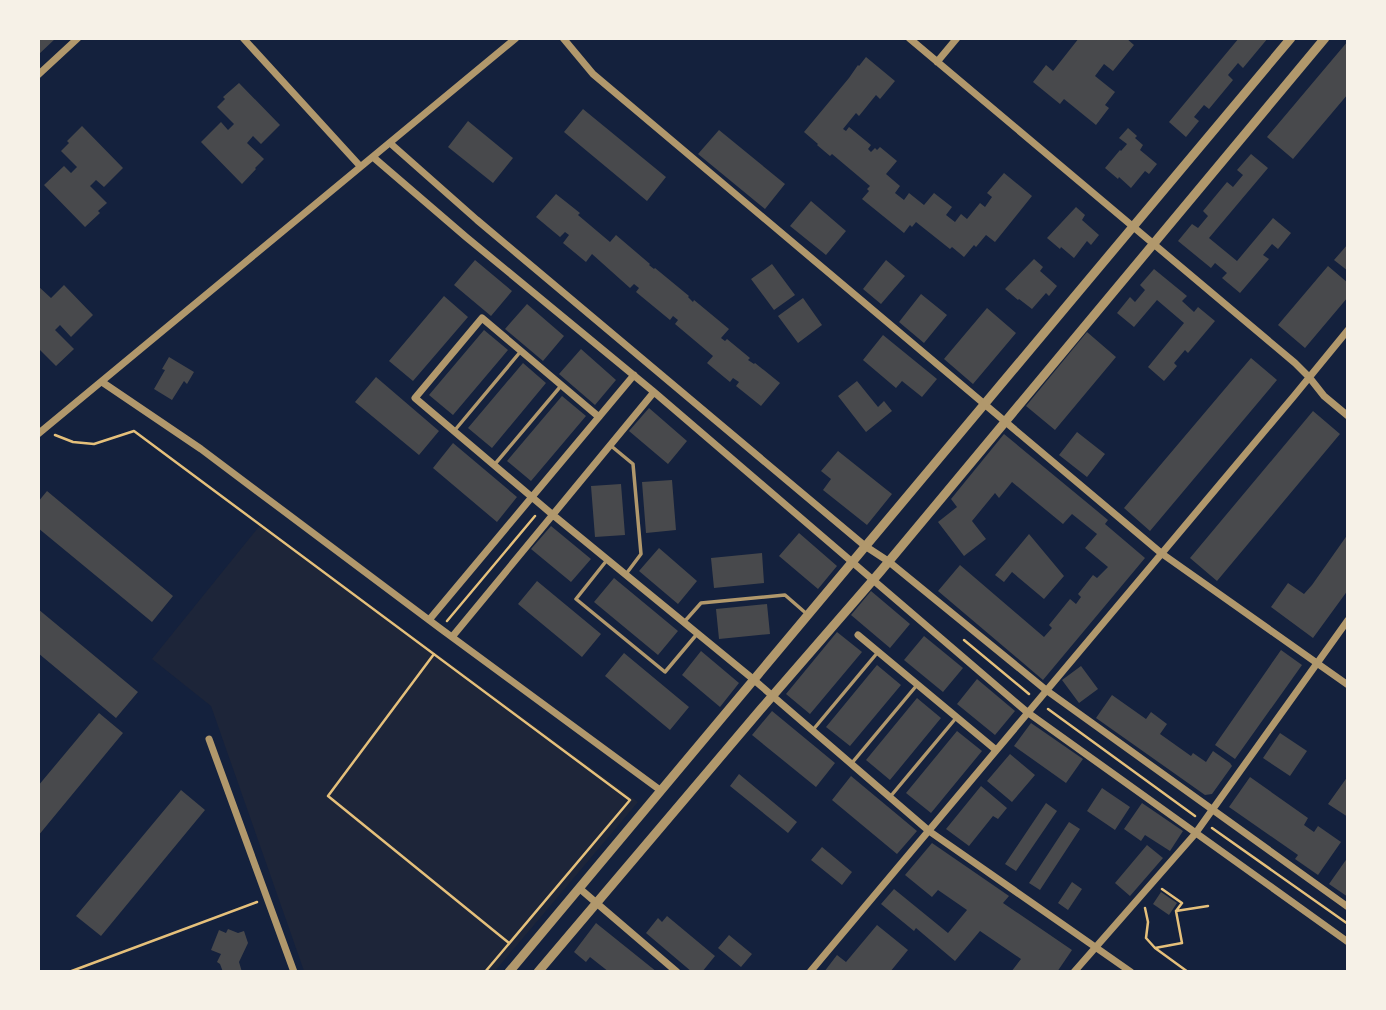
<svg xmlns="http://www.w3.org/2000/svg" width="1386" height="1010" viewBox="0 0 1386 1010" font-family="'Open Sans',sans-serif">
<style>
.green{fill:#1d2539}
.building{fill:#48494c}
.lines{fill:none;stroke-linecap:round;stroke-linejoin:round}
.path{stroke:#e5c07b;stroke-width:2.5}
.service{stroke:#b1986c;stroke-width:3.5}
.minor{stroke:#b1986c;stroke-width:7}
.tertiary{stroke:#b1986c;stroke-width:9}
</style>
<rect width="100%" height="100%" fill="#14213d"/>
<!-- green -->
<path class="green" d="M261,524L638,802L495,971H304L211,706L152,659Z"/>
<!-- building -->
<path class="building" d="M38,38H56L38,55Z
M1079,38H1126L1134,45L1113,71L1104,64L1095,76L1115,92L1105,105L1109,108L1096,125L1064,99L1060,104L1033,82L1046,65L1053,71Z
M1239,38H1268L1243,68L1238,63L1228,75L1233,80L1209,109L1204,105L1194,117L1199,121L1186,137L1169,122Z
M1348,41V94L1293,159L1267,137Z
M866,57L895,81L880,99L876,95L859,116L856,113L843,129L846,131L849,127L871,145L868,149L871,152L875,148L877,150L880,147L897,161L886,174L900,186L895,193L904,200L909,193L924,205L934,193L952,207L946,215L955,222L961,214L967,219L980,203L985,207L992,197L987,193L1004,173L1032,196L995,242L986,235L976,247L974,245L964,257L952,247L950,249L916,222L912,227L910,225L904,233L862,199L869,191L867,189L870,186L832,154L830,156L817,145L818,144L804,132L849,78L858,65L859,66Z
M239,83L280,125L261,144L253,136L247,143L264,159L255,168L256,169L242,184L201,142L221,122L228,130L234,124L217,107L225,99L223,97Z
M583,109L666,177L647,201L564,132Z
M468,121L513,158L493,183L448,147Z
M82,126L123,168L104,187L96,180L90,186L107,203L98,211L100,213L85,227L44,185L64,166L71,173L77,167L61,151L69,143L67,141Z
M1128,128L1137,136L1135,138L1143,145L1140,150L1157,164L1149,174L1145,171L1131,188L1119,177L1118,179L1105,168L1120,150L1121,151L1127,144L1119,138Z
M719,130L785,184L765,209L698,154Z
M1251,154L1268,168L1209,238L1237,261L1273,218L1291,233L1278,249L1272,244L1263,255L1269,259L1240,293L1222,278L1227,273L1215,263L1211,268L1178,241L1192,224L1198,228L1208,216L1203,211L1227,182L1233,187L1243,175L1237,170Z
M556,194L580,213L578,215L610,242L616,235L650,264L649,265L654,269L655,268L689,296L688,297L693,302L694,300L729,329L721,338L725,341L727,339L750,358L748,360L754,364L755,363L780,383L761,406L736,386L739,382L733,378L730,382L707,363L713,356L675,324L678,320L673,316L670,320L636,292L639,288L634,284L630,288L592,254L586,262L563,243L569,235L565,232L560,237L536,217Z
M811,201L846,231L826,255L790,226Z
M1076,207L1085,215L1082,220L1099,235L1091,245L1087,241L1074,258L1061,247L1060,249L1047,238Z
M1348,244V271L1334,260Z
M1034,259L1043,267L1040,271L1057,286L1049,296L1046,293L1032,309L1019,299L1018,300L1005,289Z
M475,260L512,291L491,316L454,285Z
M886,260L905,276L881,304L863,289Z
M772,264L795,295L774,310L751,279Z
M1328,266L1348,283V297L1305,348L1278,325Z
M1154,269L1187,296L1182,301L1194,312L1198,307L1215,321L1188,353L1185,350L1174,363L1177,366L1164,381L1148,367L1184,323L1157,300L1134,327L1117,313L1130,297L1135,302L1145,290L1140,285Z
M64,285L93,315L71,337L60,325L55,330L74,349L56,366L38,348V286L51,298Z
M921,294L947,315L924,343L899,322Z
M444,296L468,317L413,381L389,361Z
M803,298L822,325L798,343L778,316Z
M527,304L564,336L543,361L505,329Z
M987,308L1016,333L973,384L944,359Z
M484,330L508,350L453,415L429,395Z
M1087,332L1116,357L1055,430L1026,406Z
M883,335L937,379L922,397L902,381L896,388L863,360Z
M581,349L616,380L595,405L559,374Z
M169,357L194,372L187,384L184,381L172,400L154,389L165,370L162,369Z
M1251,358L1277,380L1150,531L1124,508Z
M523,363L546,383L492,448L468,428Z
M376,377L439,431L419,455L355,402Z
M857,381L878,407L884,401L892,411L866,432L838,396Z
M562,396L586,416L531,481L507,461Z
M649,408L687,441L668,464L629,431Z
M1313,411L1340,434L1217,581L1190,558Z
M1077,432L1105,454L1087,477L1059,455Z
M1004,434L1108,520L1105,524L1145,558L1043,680L938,591L960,565L1044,637L1052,628L1049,625L1070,599L1076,604L1081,597L1078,594L1093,575L1097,578L1108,567L1085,548L1097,534L1072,514L1063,524L1012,482L999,498L995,493L972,521L986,539L964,556L938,522L957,507L951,499Z
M453,443L517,497L497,522L433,468Z
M838,451L892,494L867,525L823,490L831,479L821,471Z
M672,480L676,530L646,533L642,482Z
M621,484L625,535L595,537L591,486Z
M47,491L173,596L152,622L38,528V502Z
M551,526L591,559L571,582L531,549Z
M799,533L837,566L818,589L779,556Z
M1029,534L1064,576L1044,599L1012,572L1004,582L995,575Z
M1348,534V590L1313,638L1271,607L1288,583L1304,594L1312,585Z
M659,548L697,581L678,604L639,571Z
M762,553L764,583L714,588L711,558Z
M614,578L678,631L658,655L594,602Z
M537,581L601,634L582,657L518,604Z
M871,591L910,624L890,648L851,615Z
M767,604L770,634L719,639L716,609Z
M38,609L138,692L116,718L38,653Z
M837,632L862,652L810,714L786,694Z
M924,636L963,668L943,692L904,660Z
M1281,650L1302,665L1235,759L1215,745Z
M701,651L739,683L720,707L682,675Z
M624,653L689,707L670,730L605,676Z
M877,665L901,685L850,746L826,727Z
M1081,666L1098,689L1079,703L1062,680Z
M977,679L1015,711L995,735L957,704Z
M1112,695L1146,719L1151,712L1167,724L1160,734L1191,756L1193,753L1206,762L1213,751L1230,763L1232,766L1212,794L1205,795L1096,718Z
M917,698L941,718L890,780L866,760Z
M772,711L835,763L816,787L752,735Z
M99,713L123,733L38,836V786Z
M1031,723L1083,759L1066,783L1014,746Z
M957,731L982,751L931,813L906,793Z
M1280,733L1307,751L1290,776L1263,758Z
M1010,754L1035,775L1012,802L987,781Z
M739,774L797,822L788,833L730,786Z
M851,776L917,831L897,854L832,800Z
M1348,776V817L1328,804Z
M1250,777L1308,818L1304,825L1314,832L1318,826L1341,842L1318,875L1295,859L1298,855L1229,807Z
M981,786L1007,808L998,819L993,816L969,846L946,829Z
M1102,788L1130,807L1115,830L1087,811Z
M181,790L205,810L101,936L76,916Z
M1046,803L1057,811L1016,871L1005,864Z
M1142,803L1183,831L1170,851L1145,835L1141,841L1124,829Z
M1069,822L1080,829L1040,890L1029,883Z
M932,843L1009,896L1003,903L1072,950L1057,972H1011L1021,959L980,931L955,961L916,928L914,931L881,904L894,889L948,933L967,910L938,890L932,897L905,875Z
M1147,845L1163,858L1130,896L1115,883Z
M822,847L852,872L842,885L811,860Z
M1348,857V897L1329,884Z
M1072,882L1082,889L1068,910L1058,903Z
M1161,892L1177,903L1169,915L1153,904Z
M667,916L715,956L702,972H692L646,933L658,918L662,922Z
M596,923L657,972H609L590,957L586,962L574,952Z
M877,925L908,950L890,972H824L837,955L846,962Z
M228,929L238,933L244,931L248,943L239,962L242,972H223L220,964L217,962L221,954L211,950L219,930L226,933Z
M729,935L752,954L741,967L718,948Z"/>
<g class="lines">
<!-- path -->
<path class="path" d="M55,435L73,442L94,444L134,431L630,800L485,972
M447,621L535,516
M964,640L1029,694
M434,654L328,796L509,943
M1048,709L1195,816
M1212,828L1348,924
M1162,889L1182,903L1176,911
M1145,908L1148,922L1146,938L1155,948L1188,972
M1155,948L1182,943L1176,911L1208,906
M69,972L257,902"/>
<!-- service -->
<path class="service" d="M455,430L521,351
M610,445L633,464L641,554L626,574
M495,464L560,387
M607,560L576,599L665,672L697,634
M685,621L701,603L785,595L808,615
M812,731L878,652
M851,764L917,685
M890,797L956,718"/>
<!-- minor -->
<path class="minor" d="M243,38L360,166
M563,38L593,74L1161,553L1348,685
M909,38L1295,363L1309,377L1324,396L1348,416
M937,62L957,38
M38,75L78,38
M390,143L477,220L865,546L888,561L1046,690L1348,907
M373,157L466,237L654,392L1027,712L1348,942
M102,382L201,449L441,629L660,790
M599,417L482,318L415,398L553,515L753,679L929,831L1131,972
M38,434L516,38
M429,620L634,375
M858,635L996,750
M452,637L654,392
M209,739L294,972
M579,888L677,972
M810,972L1294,396L1348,330
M1074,972L1195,834L1348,620"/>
<!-- tertiary -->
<path class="tertiary" d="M509,972L1291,38
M538,972L761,709L880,572L1325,38"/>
</g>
<!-- border -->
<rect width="1386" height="1010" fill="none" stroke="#f6f1e7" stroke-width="80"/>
</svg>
